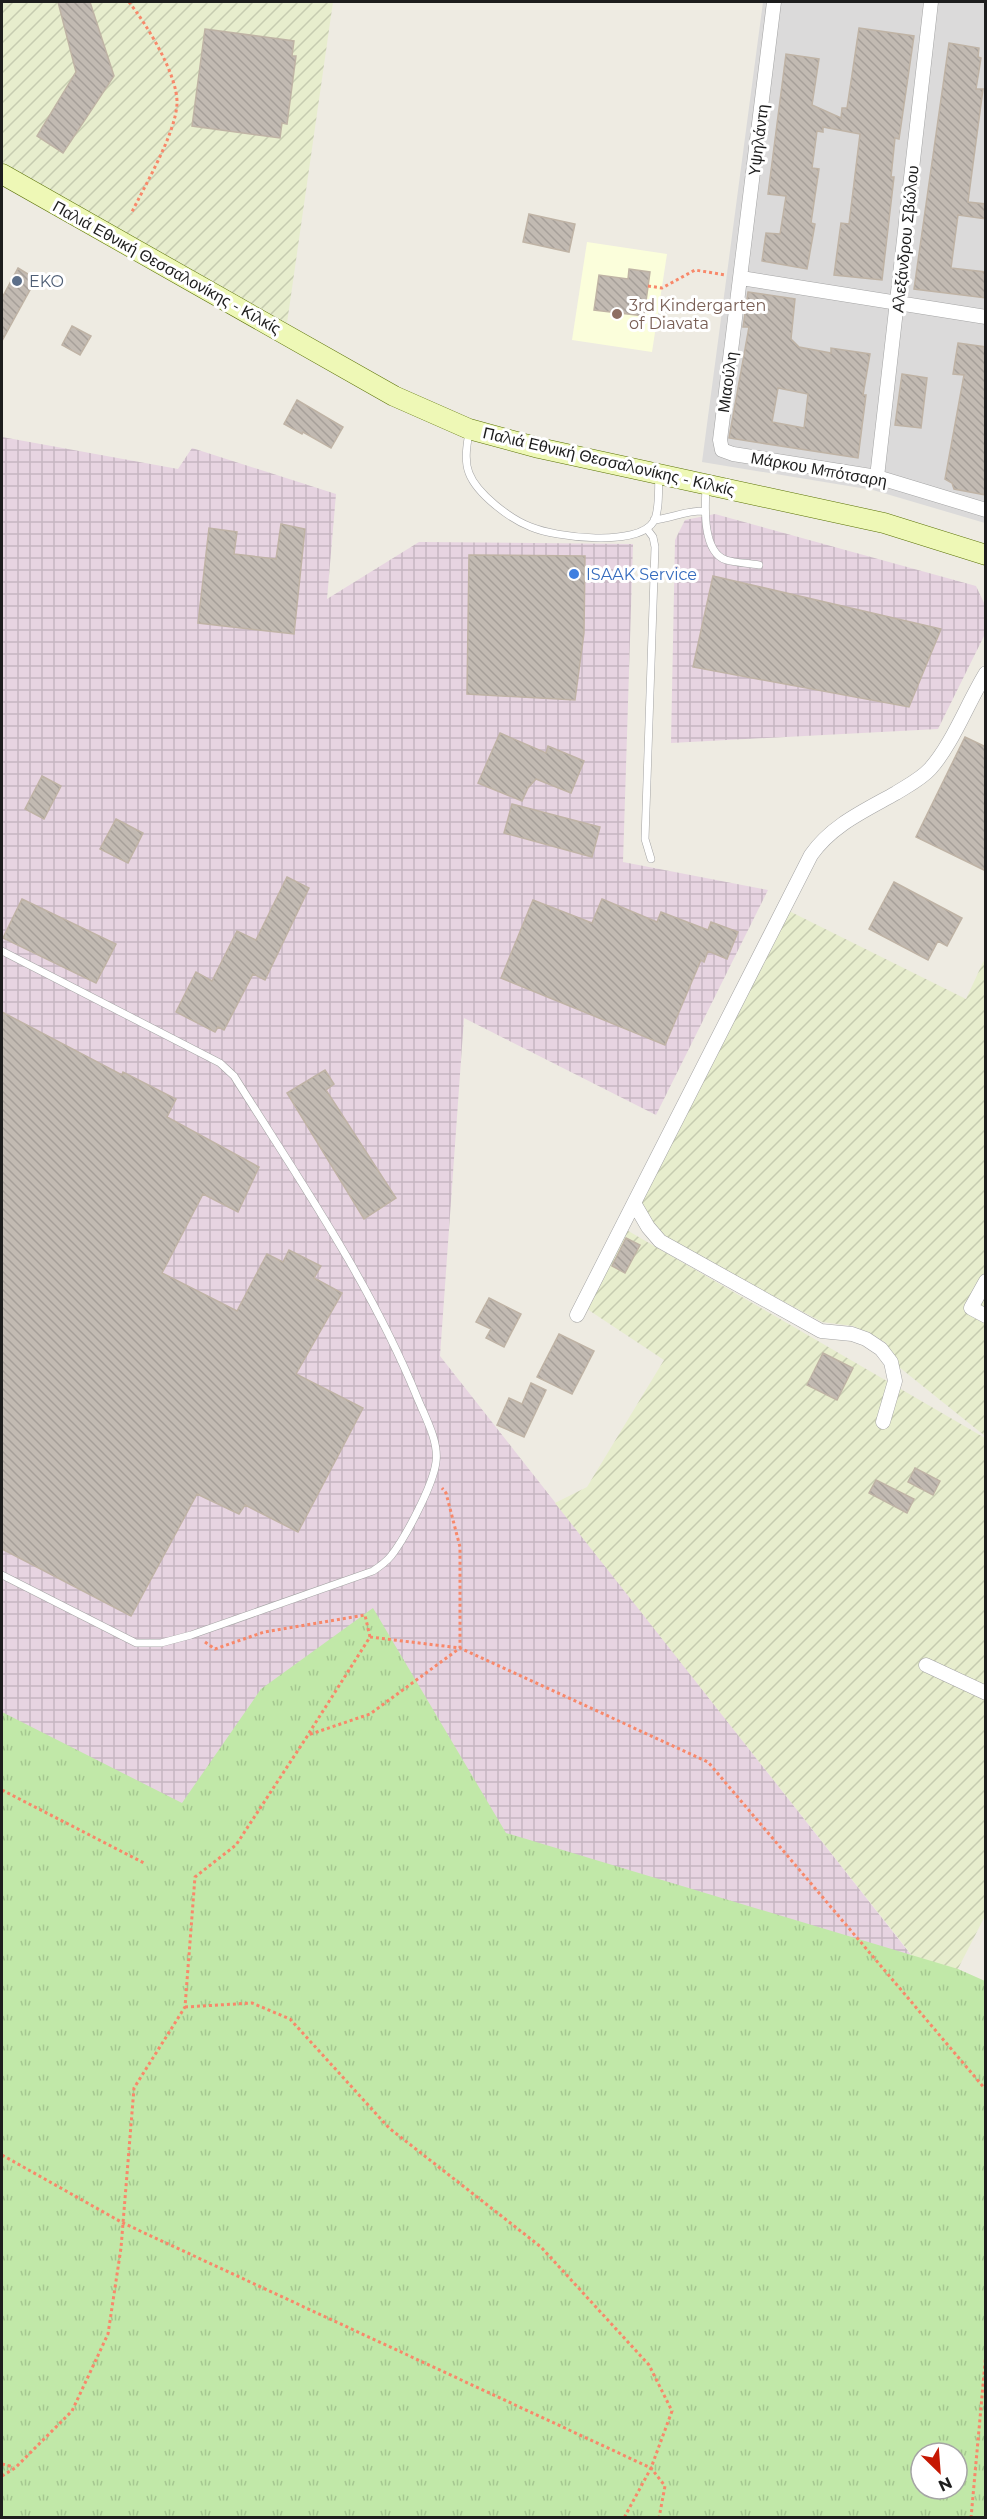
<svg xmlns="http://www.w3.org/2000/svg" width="987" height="2519" viewBox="0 0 987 2519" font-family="Montserrat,sans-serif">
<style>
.residential{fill:#dbdada}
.industrial{fill:url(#industrial-grid);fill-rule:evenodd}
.education{fill:#fbfedb}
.farmland{fill:url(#farmland-furrows)}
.grass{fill:url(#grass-tufts);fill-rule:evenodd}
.building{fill:url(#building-back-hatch);stroke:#bfb3a5;stroke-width:1.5;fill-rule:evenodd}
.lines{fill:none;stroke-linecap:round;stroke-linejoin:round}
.lane-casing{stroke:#a4a4a4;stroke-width:8}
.street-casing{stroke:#a4a4a4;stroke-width:15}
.secondary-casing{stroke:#5a7106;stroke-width:21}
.path{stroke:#f8886a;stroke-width:3;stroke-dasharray:3 3;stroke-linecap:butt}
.lane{stroke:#fff;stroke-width:7}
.street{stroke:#fff;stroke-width:14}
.secondary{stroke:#eef8b6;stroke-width:20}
.service-dot{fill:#5c6f8a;stroke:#fff;stroke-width:2}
.education-dot{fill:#8d6e63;stroke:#fff;stroke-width:2}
.shop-dot{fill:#3f7fe0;stroke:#fff;stroke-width:2}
.labels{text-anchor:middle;stroke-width:6;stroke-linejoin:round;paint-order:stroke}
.street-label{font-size:16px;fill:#1d1d1d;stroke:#fff}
.service-label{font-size:16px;fill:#4e5e75;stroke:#fff;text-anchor:start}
.education-label{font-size:16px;fill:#785e54;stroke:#fff;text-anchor:start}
.shop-label{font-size:16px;fill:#366cbe;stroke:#fff;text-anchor:start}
</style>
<defs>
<pattern id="industrial-grid" width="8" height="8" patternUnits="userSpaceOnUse" patternTransform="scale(1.5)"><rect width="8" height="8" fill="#e7d4e1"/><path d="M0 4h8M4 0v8" fill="none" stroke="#c6b6c1"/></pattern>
<pattern id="farmland-furrows" width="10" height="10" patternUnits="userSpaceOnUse" patternTransform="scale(1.5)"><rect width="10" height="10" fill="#e7edcd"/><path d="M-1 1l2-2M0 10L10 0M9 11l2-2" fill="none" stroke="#c6cbb0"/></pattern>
<pattern id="grass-tufts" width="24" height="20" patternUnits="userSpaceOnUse" patternTransform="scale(1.5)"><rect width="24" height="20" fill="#c1e8a8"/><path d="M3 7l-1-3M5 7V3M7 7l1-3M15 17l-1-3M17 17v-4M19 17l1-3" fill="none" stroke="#a5c790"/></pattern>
<pattern id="building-back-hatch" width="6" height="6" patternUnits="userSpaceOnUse" patternTransform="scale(1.5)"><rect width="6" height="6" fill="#c2bab2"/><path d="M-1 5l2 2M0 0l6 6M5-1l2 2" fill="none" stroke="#a69f99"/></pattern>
</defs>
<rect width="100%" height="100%" fill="#eeebe2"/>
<!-- residential -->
<path class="residential" d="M763,2H985V523L873,490L702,462Z"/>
<!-- industrial -->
<path class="industrial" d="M2,437L178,469L192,448L336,494L327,599L419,542L633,544L623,862L768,890L656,1115L464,1018L440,1356L985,2049V2517H2ZM921,2453H957V2489H921Z
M715,514L976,586L985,605V634L938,729L671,743L675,540L685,520Z"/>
<!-- education -->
<path class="education" d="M587,242L667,254L652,352L572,340Z"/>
<!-- farmland -->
<path class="farmland" d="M2,2H333L287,323L2,163Z
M789,911L966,999L985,958V1436L899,1367L885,1342L853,1326L822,1322L664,1238L649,1222L641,1203Z
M618,1225L985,1438V1916L944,1996L555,1503L587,1487L664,1360L581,1305Z"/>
<!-- grass -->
<path class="grass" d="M373,1608L506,1833L958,1969L985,1981V2517H2V1712L182,1803L261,1689ZM921,2453H957V2489H921Z"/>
<!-- building -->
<path class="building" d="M58,2H90L114,76L63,153L37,136L76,72Z
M859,28L914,36L899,139L895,138L891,177H894L882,280L834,275L841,223L849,224L860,134L823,127V132L817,131L812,168L819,169L811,223L815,224L807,269L762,261L766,233L780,234L786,196L768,194L786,54L819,59L812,105L841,118L842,108H847Z
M205,29L294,41L292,56H296L287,124L282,123L280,138L192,126Z
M949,43L979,48L978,57L981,58L976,89H983L968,202L986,204V219L958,215L951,268L986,272V298L914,289Z
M529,214L575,224L569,252L523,242Z
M18,268L36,279L2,341V298Z
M629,269L650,272L644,316L594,310L599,275L628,279Z
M748,292L795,299L791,339L799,347L831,353V348L870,354L863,395H866L858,458L729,438L749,327H743ZM778,388L808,394L804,428L772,422Z
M72,326L91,336L80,355L62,345Z
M958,343L986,347V495L954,489L952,483L945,479L964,375L953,374Z
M902,374L927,378L921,428L895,425Z
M297,400L343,427L331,448L303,432L302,434L284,424Z
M281,524L305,529L294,634L198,623L209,528L237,532L234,554L276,559Z
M469,555L585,556L584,633L575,700L467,694Z
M713,576L941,629L909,707L693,667Z
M500,733L546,753L548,746L584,761L571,793L536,779L528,788L522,801L478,783Z
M965,737L986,747V871L916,837Z
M42,776L61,786L44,819L25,809Z
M512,804L600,827L592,857L504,833Z
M116,819L143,833L128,863L100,849Z
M287,877L309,888L265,980L253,974L224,1030L218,1027L215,1032L176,1012L196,972L212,981L237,931L256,940Z
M894,882L962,918L947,946L938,941L928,960L869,929Z
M22,899L116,944L96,983L3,938Z
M602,899L657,922L661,912L708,930L711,922L738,932L727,959L708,951L704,962L701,960L665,1045L501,978L533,900L592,923Z
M2,1012L122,1075L123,1072L176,1099L167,1117L259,1167L238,1212L203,1194L162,1273L237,1311L267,1254L283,1262L289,1250L321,1266L314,1278L342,1293L296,1374L363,1408L298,1532L245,1505L239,1514L197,1494L131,1616L2,1549Z
M325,1070L334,1084L326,1090L396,1198L364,1219L287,1093Z
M626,1238L640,1245L625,1273L612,1266Z
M489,1298L521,1314L504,1347L486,1338L491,1329L476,1322Z
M559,1334L594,1351L572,1394L537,1377Z
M823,1353L853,1368L837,1400L807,1385Z
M531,1383L546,1390L524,1437L497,1425L509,1398L522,1404Z
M915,1468L940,1481L933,1495L908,1482Z
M876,1480L914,1499L907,1513L869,1493Z"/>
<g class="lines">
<!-- lane casing -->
<g class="lane-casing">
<path id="lane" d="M469,432C467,445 464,460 469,473C477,494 510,519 531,527C555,537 638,548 654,521C660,509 658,489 659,475
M706,487C705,506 702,552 726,560C736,563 748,563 759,565
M654,520C672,518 687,510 705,511
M647,529L653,537L655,547L645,839L651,859
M2,951L220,1063L234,1076C300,1181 370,1282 417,1397C425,1417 439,1441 436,1462C433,1486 405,1538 391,1556C386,1562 379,1567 373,1571L191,1635L161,1643H136L2,1575"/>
</g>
<!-- street casing -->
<g class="street-casing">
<path id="street" d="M774,2L720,440L722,450L733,454L877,477L986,510
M741,278L986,317
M877,477L931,2
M634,1203L648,1227L660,1241L821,1331L852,1334L866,1339L881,1349L891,1362L895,1381L883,1422
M986,1281L971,1308L986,1316
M577,1315L811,855C832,825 864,811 896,793C907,786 921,779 930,769C952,745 968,702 986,673
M926,1665L986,1693"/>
</g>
<!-- secondary casing -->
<g class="secondary-casing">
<path id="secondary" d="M2,174L394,396L469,429L539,448L884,523L986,555"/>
</g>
<!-- path -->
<path class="path" d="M129,2C147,25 178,75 177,104C175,135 145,185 131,214
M648,286L662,288L695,270L725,275
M370,1637L460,1648V1547L446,1493L442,1488
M205,1642L215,1649L264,1632L365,1615L370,1637L309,1733
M2,1790L144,1863
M185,2007L252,2003L290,2019L389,2128L541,2247L649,2365L672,2411L651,2468L624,2518
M2,2155L123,2223L651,2468L665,2486L659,2518
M2,2464L14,2467
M2,2476L15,2468L72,2411L108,2334L121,2248L134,2088L185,2007L195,1877L236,1845L308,1735L370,1714L460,1648L708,1762L986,2090
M971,2518L986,2352"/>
<!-- lane -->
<use href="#lane" class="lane"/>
<!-- street -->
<use href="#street" class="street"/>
<!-- secondary -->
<use href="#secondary" class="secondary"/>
</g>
<!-- markers -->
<circle class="service-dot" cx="17" cy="281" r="6"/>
<circle class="education-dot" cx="617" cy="314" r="6"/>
<circle class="shop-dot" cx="574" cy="574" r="6"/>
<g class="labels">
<!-- street labels -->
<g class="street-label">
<text transform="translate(758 140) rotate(-83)" y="6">Υψηλάντη</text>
<text transform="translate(905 239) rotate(-84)" y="6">Αλεξάνδρου Σβώλου</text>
<text transform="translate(167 267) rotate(29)" y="6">Παλιά Εθνική Θεσσαλονίκης - Κιλκίς</text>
<text transform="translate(727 382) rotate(-82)" y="6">Μιαούλη</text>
<text transform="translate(609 461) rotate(13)" y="6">Παλιά Εθνική Θεσσαλονίκης - Κιλκίς</text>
<text transform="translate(819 469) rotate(10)" y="6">Μάρκου Μπότσαρη</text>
</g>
<!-- service labels -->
<g class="service-label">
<text x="29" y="287">EKO</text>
</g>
<!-- education labels -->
<g class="education-label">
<text x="629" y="311">3rd Kindergarten<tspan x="629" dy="18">of Diavata</tspan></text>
</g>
<!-- shop labels -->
<g class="shop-label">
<text x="586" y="580">ISAAK Service</text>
</g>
</g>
<!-- border -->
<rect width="987" height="2519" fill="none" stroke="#1d1d1d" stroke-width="6"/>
<!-- north arrow -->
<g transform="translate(939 2471) rotate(155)"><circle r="28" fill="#ffffff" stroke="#a5a5a5" stroke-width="1.5"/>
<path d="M0-4.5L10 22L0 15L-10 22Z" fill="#c61803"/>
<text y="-9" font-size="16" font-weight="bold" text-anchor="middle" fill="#1d1d1d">N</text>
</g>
</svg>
